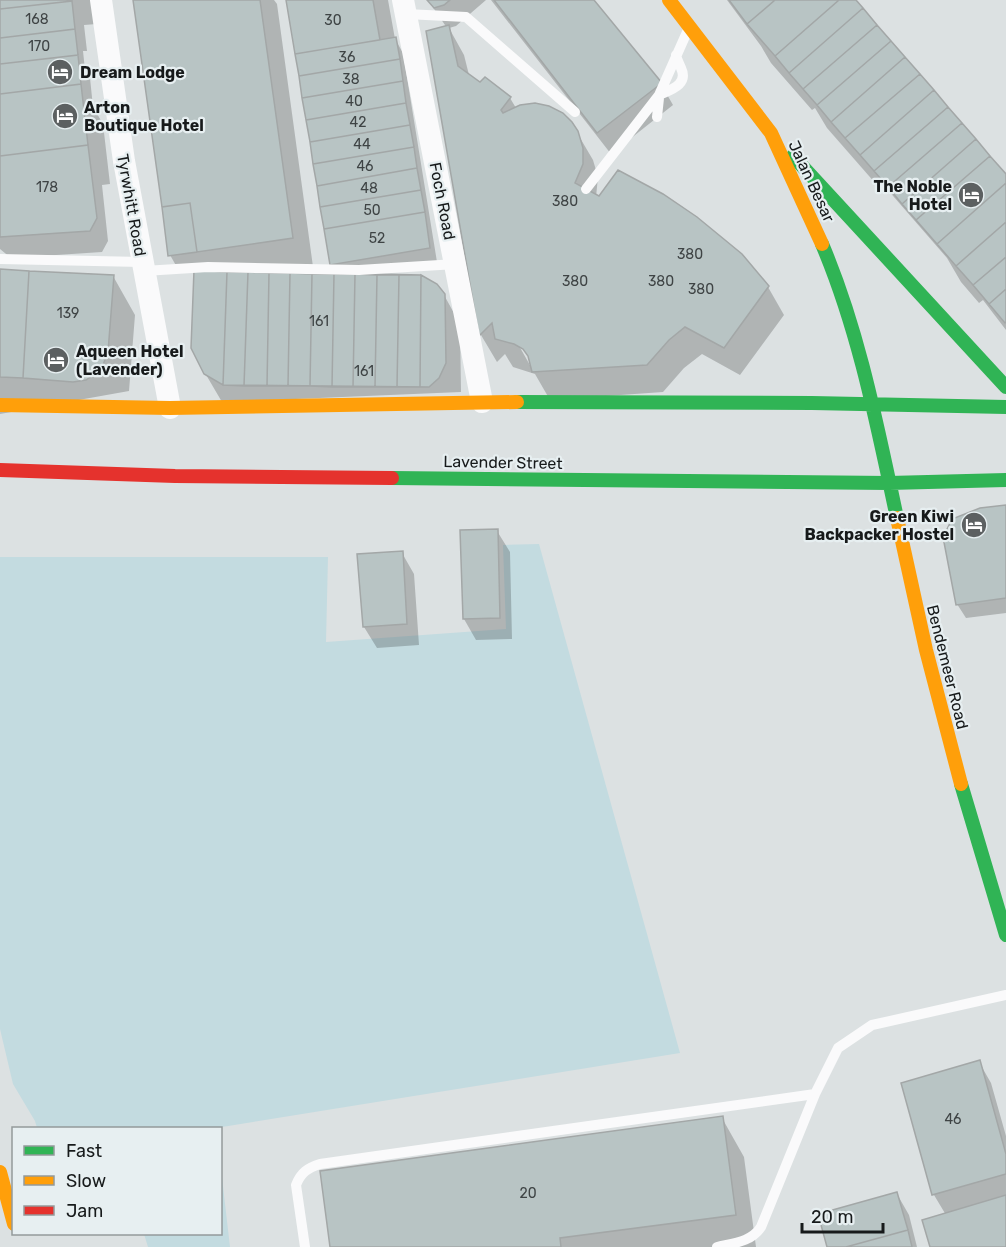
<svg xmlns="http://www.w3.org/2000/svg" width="1006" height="1247" viewBox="0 0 1006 1247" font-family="Rubik,sans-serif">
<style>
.green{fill:#c3dbe0}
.shadow{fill:#0003;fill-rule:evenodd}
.building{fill:#b8c4c4;stroke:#a3a7a7;stroke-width:1.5}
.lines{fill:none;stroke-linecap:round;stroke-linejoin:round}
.lane{stroke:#fafafb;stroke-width:10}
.street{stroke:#fafafb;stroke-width:22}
.fast{stroke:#30b455;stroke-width:14}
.slow{stroke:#ff9f0a;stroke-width:14}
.jam{stroke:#e5322d;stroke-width:14}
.labels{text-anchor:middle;stroke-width:4.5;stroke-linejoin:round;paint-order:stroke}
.number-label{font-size:14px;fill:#3f4445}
.poi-label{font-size:16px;font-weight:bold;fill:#171a1b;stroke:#e7eff1;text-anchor:start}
.street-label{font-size:16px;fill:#171a1b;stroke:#e7eff1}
</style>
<rect width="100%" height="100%" fill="#dce1e2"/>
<!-- green -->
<path class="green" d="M539,544L680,1053L216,1128H37L35,1121L13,1084L0,1029V557H328L326,642L506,629L503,545Z
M221,1169L230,1247H148L144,1234H220Z"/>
<!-- shadow -->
<path class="shadow" d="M0,0H94L97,24L84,25L87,51H83L85,70L90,78L93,107L103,124L110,184L102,185L108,241L102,252L11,258L0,249Z
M134,0H274L277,4L314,274L331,264L288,0H388L395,39L403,53L437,262L366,274L444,295L460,324L461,392L222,402L205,373L195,272L178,269L170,255Z
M428,0H486L456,26L449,28L464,55L469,75L480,84L510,98L516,108L576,131L593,160L598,177L596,197L768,287L784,315L740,375L702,354L684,368L663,392L550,400L535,374L513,367L505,354L497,362L481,335L428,32L447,28ZM520,342L531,361V367L518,344Z
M491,0H592L661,84L673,105L611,154Z
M727,0H854L1006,176V330L983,300L979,303L961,282L947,258L887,189L883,192L827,128L815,108L812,110L771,63L761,46Z
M0,271L113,276L135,315L129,391L0,414Z
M1006,507V613L966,618L957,604Z
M497,531L510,552L512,639L476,640L464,619Z
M402,553L414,574L419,645L377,648L364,627Z
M979,1062L991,1083L1006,1136V1247H931L946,1215L934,1195L903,1084Z
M722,1118L744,1157L756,1247H332Z
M897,1194L909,1215L917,1247H828Z"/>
<!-- building -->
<path class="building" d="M0,0H72V1L0,9Z
M133,0H260L293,238L197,252L190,203L162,207Z
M286,0H373L380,40L295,54Z
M427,0H450L444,5L434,8Z
M494,0H594L662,83L597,133Z
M729,0H775L747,24Z
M775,0H839L775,56L747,24Z
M839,0H856L863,8L789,73L775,56Z
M72,1L75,29L0,38V9Z
M863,8L877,25L803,89L789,73Z
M449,25L458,66L480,82L485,77L511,97L501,110L503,113L520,105L535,103L549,106L563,113L572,122L578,131L583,148V164L575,183L599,196L618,170L663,194L697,217L742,254L769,286L724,348L685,327L669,340L647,365L532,372L528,356L523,349L514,344L495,339L492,323L479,336L426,31Z
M877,25L891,41L817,105L803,89Z
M75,29L78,55L0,64V38Z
M396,37L400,59L299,76L295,54Z
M891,41L905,57L831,122L817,105Z
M78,55L81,84L0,94V64Z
M905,57L920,74L845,138L831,122Z
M400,59L403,81L302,98L299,76Z
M920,74L934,90L860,155L845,138Z
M403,81L406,103L306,120L302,98Z
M81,84L88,145L0,156V94Z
M934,90L948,107L874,171L860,155Z
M406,103L410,125L310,142L306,120Z
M948,107L962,123L888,187L874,171Z
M962,123L976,139L902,204L888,187Z
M410,125L414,147L313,164L310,142Z
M976,139L990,156L916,220L902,204Z
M88,145L97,218L90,231L0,237V156Z
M414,147L417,168L317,186L313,164Z
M990,156L1006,174V183L937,244L916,220Z
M417,168L421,190L320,207L317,186Z
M1006,183V222L956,266L937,244Z
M421,190L425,212L324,229L320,207Z
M190,203L197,252L168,256L162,207Z
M425,212L430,248L330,265L324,229Z
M1006,222V257L973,285L956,266Z
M1006,257V289L989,304L973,285Z
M0,269L29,271L23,378L0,377Z
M194,270L227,272L223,385L204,374L191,348Z
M194,270L421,275L437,284L445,294L446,363L439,378L429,387L223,385L204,374L191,348Z
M29,271L114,275L108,352L101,370L86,380L73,382L23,378Z
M227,272H248L244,386L223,385Z
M248,272L269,273L267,386H244Z
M269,273H290L288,386H267Z
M290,273L312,274L310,386H288Z
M312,274H334L332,387L310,386Z
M334,274H355L353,387H332Z
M355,274L377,275L375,387H353Z
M377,275H399L397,387H375Z
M399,275H421L420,387H397Z
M421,275L437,284L445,294L446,363L439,378L429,387H420Z
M1006,289V322L1005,323L989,304Z
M1006,505V598L956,605L943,537L952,519L980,508Z
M498,529L500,618L463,619L460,530Z
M403,551L407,624L363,627L357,554Z
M980,1060L1006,1154V1174L932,1195L901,1083Z
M723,1116L736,1215L560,1238L561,1247H330L320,1171Z
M897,1192L908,1230L846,1247H827L818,1214Z
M1006,1195V1247H930L922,1220Z
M908,1230L912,1247H846Z"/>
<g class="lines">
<!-- lane -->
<path class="lane" d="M406,14L466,17L575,112
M659,95C670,90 689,85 681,68C679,63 677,60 676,55
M657,117L659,98
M586,189L659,95L687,32
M0,259L142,262
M144,271L208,267L359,270L456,264
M305,1247L296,1185C301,1172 308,1168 320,1164L815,1094
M717,1247C734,1243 751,1242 761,1227L815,1094L838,1048L872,1025L1006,995"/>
<!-- street -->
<path class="street" d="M101,0L124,161L170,408
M403,0L482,402"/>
<!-- fast -->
<path class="fast" d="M793,156L1006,387
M822,244C859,331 877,425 897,518
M517,402L812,403L1006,407
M392,478L889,483L1006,480
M961,784L1006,935"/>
<!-- slow -->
<path class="slow" d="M669,0L771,133L822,244
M0,405L170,408L517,402
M897,518L926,650L961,784
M0,1172L14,1224"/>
<!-- jam -->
<path class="jam" d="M0,470L175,476L392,478"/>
</g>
<!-- icons -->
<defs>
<g id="hotel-disc" transform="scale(1.35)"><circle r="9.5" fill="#5c6061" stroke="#e7eff1"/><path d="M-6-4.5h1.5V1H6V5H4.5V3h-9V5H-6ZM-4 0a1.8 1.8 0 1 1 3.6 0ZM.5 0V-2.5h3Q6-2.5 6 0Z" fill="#fff"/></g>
</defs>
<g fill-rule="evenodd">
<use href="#hotel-disc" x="60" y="72"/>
<use href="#hotel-disc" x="65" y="116"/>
<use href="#hotel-disc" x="971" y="195"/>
<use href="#hotel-disc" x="56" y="360"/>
<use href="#hotel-disc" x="974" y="525"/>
</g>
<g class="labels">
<!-- number labels -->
<g class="number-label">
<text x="37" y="24">168</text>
<text x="333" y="25">30</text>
<text x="39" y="51">170</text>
<text x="347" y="62">36</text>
<text x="351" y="84">38</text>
<text x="354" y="106">40</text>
<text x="358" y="127">42</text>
<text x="362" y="149">44</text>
<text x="365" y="171">46</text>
<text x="47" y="192">178</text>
<text x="369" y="193">48</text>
<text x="565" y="206">380</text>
<text x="372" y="215">50</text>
<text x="377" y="243">52</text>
<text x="690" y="259">380</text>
<text x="575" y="286">380</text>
<text x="661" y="286">380</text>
<text x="701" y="294">380</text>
<text x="68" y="318">139</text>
<text x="319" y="326">161</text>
<text x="364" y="376">161</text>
<text x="953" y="1124">46</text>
<text x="528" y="1198">20</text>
</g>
<!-- poi labels -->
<g class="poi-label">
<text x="80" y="78">Dream Lodge</text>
<text x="84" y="113">Arton<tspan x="84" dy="18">Boutique Hotel</tspan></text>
<text x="952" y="192" text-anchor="end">The Noble<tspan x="952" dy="18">Hotel</tspan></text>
<text x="76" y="357">Aqueen Hotel<tspan x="76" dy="18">(Lavender)</tspan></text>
<text x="954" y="522" text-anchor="end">Green Kiwi<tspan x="954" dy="18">Backpacker Hostel</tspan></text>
</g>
<!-- street labels -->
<g class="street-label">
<text transform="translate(812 181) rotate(65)" y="6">Jalan Besar</text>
<text transform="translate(443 201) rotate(79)" y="6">Foch Road</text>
<text transform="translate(132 205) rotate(80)" y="6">Tyrwhitt Road</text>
<text transform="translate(503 462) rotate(1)" y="6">Lavender Street</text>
<text transform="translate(948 667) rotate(76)" y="6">Bendemeer Road</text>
</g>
</g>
<!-- legend -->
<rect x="12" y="1127" width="210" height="108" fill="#e7eff1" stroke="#949a9b" stroke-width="1.5"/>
<rect x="24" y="1146" width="30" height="9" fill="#30b455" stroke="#949a9b" stroke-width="1.5"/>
<text x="66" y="1157" font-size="18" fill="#171a1b">Fast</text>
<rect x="24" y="1176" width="30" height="9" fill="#ff9f0a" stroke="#949a9b" stroke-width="1.5"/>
<text x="66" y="1187" font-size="18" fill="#171a1b">Slow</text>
<rect x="24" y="1206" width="30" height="9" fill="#e5322d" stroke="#949a9b" stroke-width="1.5"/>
<text x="66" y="1217" font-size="18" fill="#171a1b">Jam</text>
<!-- scale -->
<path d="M802 1223v9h81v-9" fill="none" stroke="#171a1b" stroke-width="3"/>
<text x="811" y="1223" font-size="18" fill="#171a1b" stroke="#e7eff1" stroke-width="4.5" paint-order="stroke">20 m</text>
</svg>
